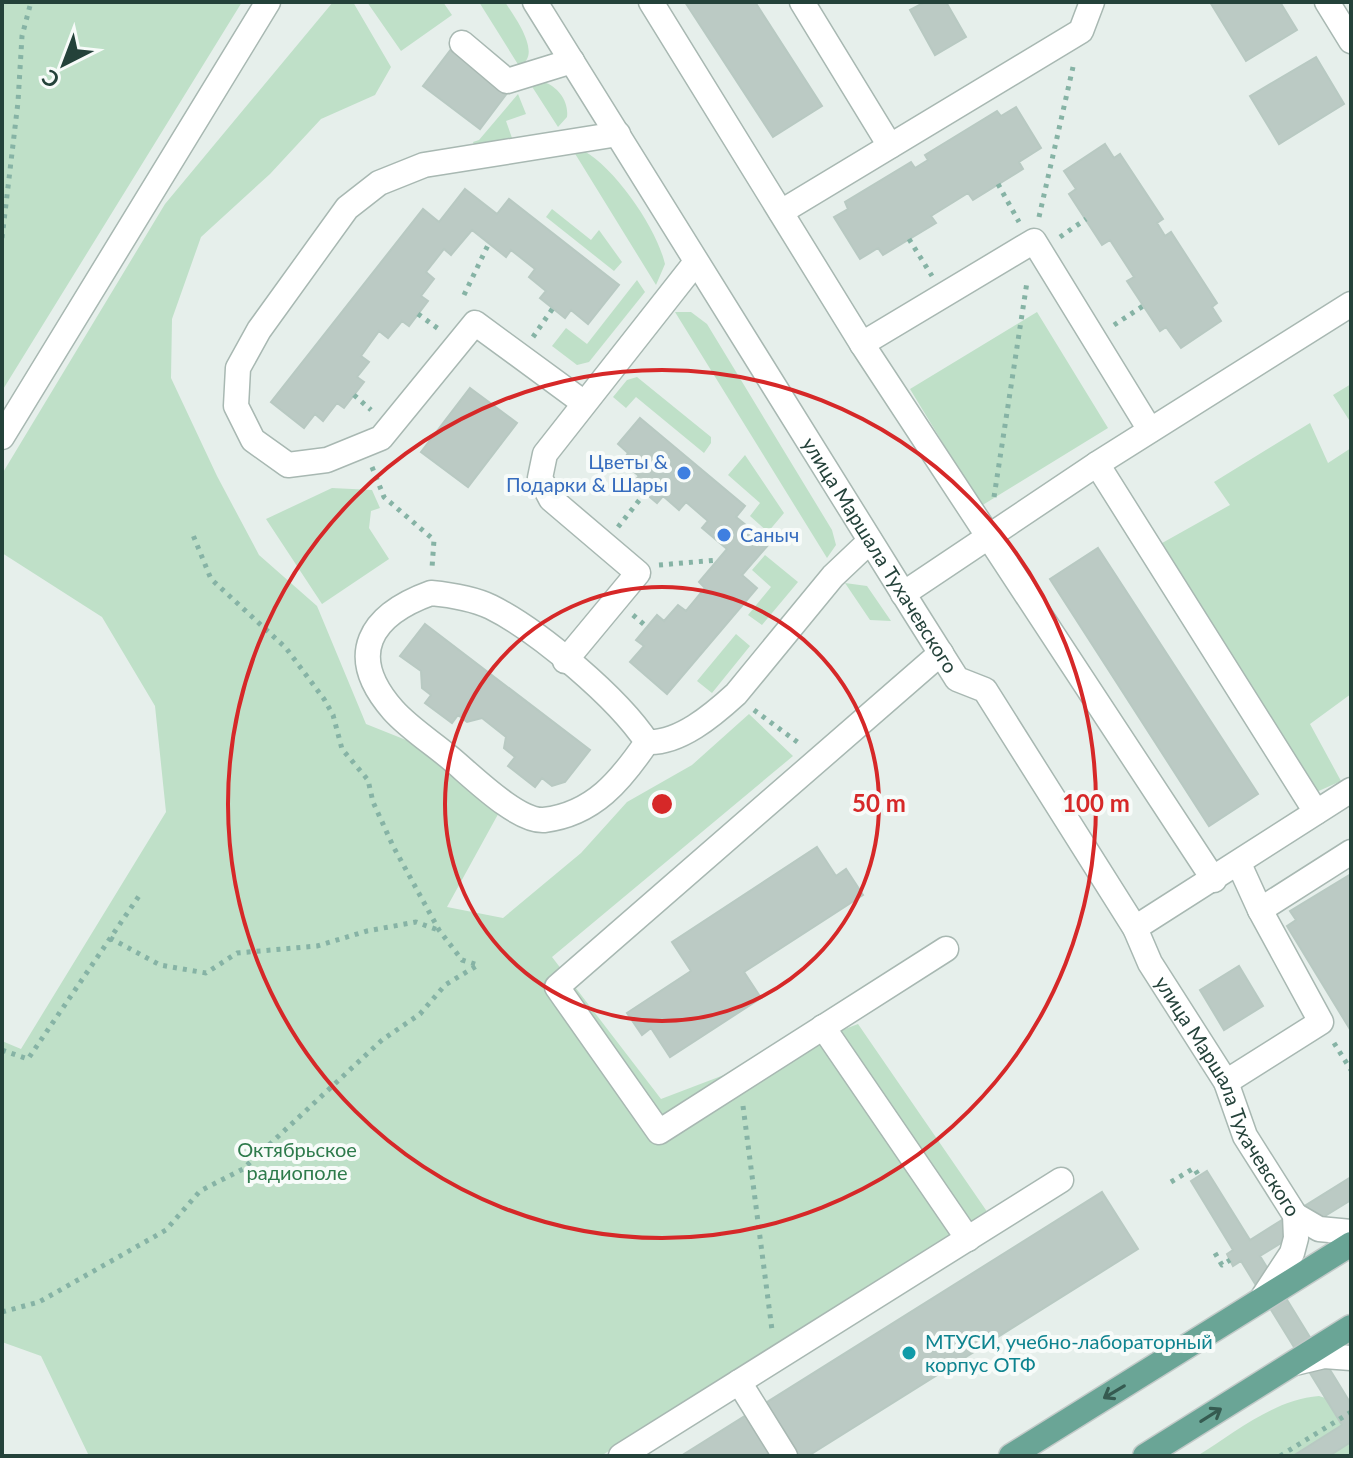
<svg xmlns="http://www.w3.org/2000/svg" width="1353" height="1458" viewBox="0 0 1353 1458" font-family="Lato,sans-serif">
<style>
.green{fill:#bfe0c8}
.building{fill:#bbcac4;stroke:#b8c9c2;stroke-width:2}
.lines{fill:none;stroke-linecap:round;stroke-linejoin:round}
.minor-casing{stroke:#a8b8b2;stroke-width:27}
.major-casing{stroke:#c2cac8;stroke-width:27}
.path{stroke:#86b3a5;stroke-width:5;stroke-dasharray:4 6;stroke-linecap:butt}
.minor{stroke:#fff;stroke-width:24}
.major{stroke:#6aa596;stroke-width:24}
.oneway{stroke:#365b51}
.ring{fill:none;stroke:#d62828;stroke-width:4}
.shop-dot{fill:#3f7fe0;stroke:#f7fbf9;stroke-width:3}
.culture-dot{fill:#0f9aa8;stroke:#f7fbf9;stroke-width:3}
.labels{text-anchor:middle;stroke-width:8;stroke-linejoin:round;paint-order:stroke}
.shop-label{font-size:20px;fill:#366cbe;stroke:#f7fbf9;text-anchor:end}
.street-label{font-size:20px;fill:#24423a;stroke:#f7fbf9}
.park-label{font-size:20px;fill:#2d7a4b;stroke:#f7fbf9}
.culture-label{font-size:20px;fill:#0d838f;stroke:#f7fbf9;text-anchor:start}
.centre{fill:#d62828;stroke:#f7fbf9;stroke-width:4}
.ring-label{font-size:24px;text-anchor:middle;font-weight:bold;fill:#d62828;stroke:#f7fbf9;stroke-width:8;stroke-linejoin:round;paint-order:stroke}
</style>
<rect width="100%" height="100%" fill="#e6efeb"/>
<!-- green -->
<path class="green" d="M2,2H242L2,391Z
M333,2H353L391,67L375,95L321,119L270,174L201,237L172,319L171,378L217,476L259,555L317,606L366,724L426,748L502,807L447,907L503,918L581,853L627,802L692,765L749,714L793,756L552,957L661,1099L858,1024L988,1213L601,1456H89L41,1356L2,1342V1041L21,1049L166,812L155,706L102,617L2,553V474L165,204Z
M367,2H443L452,15L401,51Z
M479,2H505C514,16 544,56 519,66Z
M544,82C558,87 569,101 567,117L558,127L531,85Z
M518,94L526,114L506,121L512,138L475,147L473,142L479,140Z
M584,151C616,169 657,229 665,264L656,285L574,152Z
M552,209L591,240L599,230L622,262L614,271L546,217Z
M637,280L645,292L589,362L577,365L552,346L566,328L587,344Z
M675,312H691L707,324L832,530L836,545L827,558Z
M1037,312L1108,428L981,506L910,389Z
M637,377L711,437V443L704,453L636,397L626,408L613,397L627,380Z
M1351,384V423L1333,395Z
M1310,423L1328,463L1351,448V694L1310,724L1341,781L1312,794L1155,547L1230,505L1214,482Z
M745,455L784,513L768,532L750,516L760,503L728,475Z
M332,488L372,490L380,508L371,511L369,528L389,559L322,604L266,519Z
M765,555L798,582L762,625L748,615L771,587L752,570Z
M845,583L867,586L891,621L870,620Z
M736,634L750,646L712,693L697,681Z
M1319,1396L1351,1406V1456H1197C1236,1432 1273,1400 1319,1396Z"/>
<!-- building -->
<path class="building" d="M685,2H755L822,106L773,137Z
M925,2H946L966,37L935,55L910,10Z
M1210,2H1280L1297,30L1246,61Z
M452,48L508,92L480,129L423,86Z
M1316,57L1344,104L1279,144L1250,96Z
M1016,107L1041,148L1019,162L1023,169L973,200L968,193L931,216L936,223L883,255L878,248L860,259L834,217L848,209L845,202L911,162L915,168L928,160L925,155L997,111L1001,116Z
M1105,144L1114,158L1120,154L1163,219L1157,223L1165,236L1171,232L1217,303L1212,307L1221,321L1181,348L1166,327L1160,331L1127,281L1134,277L1110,240L1102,245L1069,194L1076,189L1064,171Z
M465,189L497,214L509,199L619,285L588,324L571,310L565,318L540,298L546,291L529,277L535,269L511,250L506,257L472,230L451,255L444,249L426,272L434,279L421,296L428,301L409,326L402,321L388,338L379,331L361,356L369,362L357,377L364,382L344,408L337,403L323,421L315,414L304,428L271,402L423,209L439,222Z
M470,388L517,423L468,487L421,452Z
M640,418L745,506L736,517L769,544L742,575L757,588L667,694L630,662L644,646L636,640L657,615L664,621L678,605L686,611L705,588L699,582L727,549L702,528L708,521L686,502L679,510L663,496L657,503L633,483L639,476L622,462L628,453L618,444Z
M1098,548L1258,794L1209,826L1050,579Z
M425,624L590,750L565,782L552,786L542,778L535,787L508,766L515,757L504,748L506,737L482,718L467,722L458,715L452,723L425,703L431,695L422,688L421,671L400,656Z
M817,847L836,876L846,869L863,895L744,972L761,998L670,1057L651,1028L642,1035L627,1013L691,971L672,942Z
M1351,874V1031L1287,926L1296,920L1290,911Z
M1239,966L1263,1006L1224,1030L1200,990Z
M1207,1171L1250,1240L1351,1177V1200L1260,1256L1351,1404V1442L1329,1456H1293L1342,1425L1241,1261L1233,1266L1227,1254L1233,1250L1191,1181Z
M1102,1192L1138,1249L808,1456H681Z"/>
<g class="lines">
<!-- minor casing -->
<g class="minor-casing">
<g id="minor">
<path id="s1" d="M535,2L916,614L957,679L985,690L1135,928L1150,963L1226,1082L1245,1136L1295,1215L1296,1238L1292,1253L1263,1297"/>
<path d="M651,2L862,344L1214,880"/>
<path d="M802,2L890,146"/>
<path d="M1327,2L1351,41"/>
<path d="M462,43L507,81L572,61"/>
<path d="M781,212L1081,31L1092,2"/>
<path d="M862,344L1034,241L1150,430"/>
<path d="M584,403L475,323L381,438L327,460L288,465L253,440L236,406L238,368L259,330L347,208L379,183L424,165L618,134"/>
<path d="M2,437L268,2"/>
<path d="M1097,464L1316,812"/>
<path d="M431,593C452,595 472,598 491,607C539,631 618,698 647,742C621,780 594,814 544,820C517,822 470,774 449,757C431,742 408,727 393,710C345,655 370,615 431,593Z"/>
<path d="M903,594L1097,464L1351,304"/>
<path d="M941,653L557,987L659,1132L946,949"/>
<path d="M565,661L638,573L551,499L540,478L545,454L696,262"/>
<path d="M647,742C679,744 713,715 736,694L833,576L870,541"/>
<path d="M1260,910L1351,852"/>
<path d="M1135,928L1351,790"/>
<path d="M823,1027L968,1239"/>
<path d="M1226,1082L1321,1022L1260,910L1239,864"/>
<path d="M1295,1215L1319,1229L1351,1232"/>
<path d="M1295,1363L1324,1356L1351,1358"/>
<path d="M739,1382L785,1456"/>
<path d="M621,1456L1061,1180"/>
</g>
</g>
<!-- major casing -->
<g class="major-casing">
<path id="major" d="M1011,1456L1351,1244
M1145,1456L1351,1327"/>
</g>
<!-- path -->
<path class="path" d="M998,184L1019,222
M1039,217L1073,67
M1060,237L1086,219
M2,238L18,102L22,36L31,2
M909,239L932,276
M464,295L489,243
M418,314L440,330
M1114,325L1143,306
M533,337L553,308
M354,395L371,410
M372,467L384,497L434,540L432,568
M994,497L1027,282
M618,527L645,493
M659,565L718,560
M633,615L647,627
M754,710L800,744
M110,938L160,965L206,973L237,953L317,946L367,931L416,922L438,930
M1334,1043L1351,1070
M2,1050L28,1059L141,893
M743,1106L772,1330
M1171,1182L1194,1168L1199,1176
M1215,1253L1222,1265L1230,1260
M2,1312L39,1302L166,1230L200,1191L243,1169L382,1040L420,1014L445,985L478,965L462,960L439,930L393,846L373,802L368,780L342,749L333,715L324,699L286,648L211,579L193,535
M1280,1456L1351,1412"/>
<!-- minor -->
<use href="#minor" class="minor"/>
<!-- major -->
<use href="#major" class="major"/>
</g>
<!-- one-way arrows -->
<defs><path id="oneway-shaft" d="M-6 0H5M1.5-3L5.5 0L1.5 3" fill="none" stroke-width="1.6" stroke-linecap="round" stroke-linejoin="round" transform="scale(2)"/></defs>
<g class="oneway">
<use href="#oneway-shaft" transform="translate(1114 1392) rotate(149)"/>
<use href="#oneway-shaft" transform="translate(1211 1415) rotate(-32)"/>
</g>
<!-- distance rings -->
<g class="ring">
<circle cx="662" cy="804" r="217"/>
<circle cx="662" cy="804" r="434"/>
</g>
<!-- markers -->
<g class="shop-dot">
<circle cx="684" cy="473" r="8"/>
<circle cx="724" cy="535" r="8"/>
</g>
<circle class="culture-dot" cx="909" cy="1353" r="8"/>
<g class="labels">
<!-- shop labels -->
<g class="shop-label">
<text x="668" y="469">Цветы &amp;<tspan x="668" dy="23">Подарки &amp; Шары</tspan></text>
<text x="740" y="542" text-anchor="start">Саныч</text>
</g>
<!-- street labels -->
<g class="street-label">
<text dy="7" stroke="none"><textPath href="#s1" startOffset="652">улица Маршала Тухачевского</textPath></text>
<text dy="7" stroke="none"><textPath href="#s1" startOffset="1302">улица Маршала Тухачевского</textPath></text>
</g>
<!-- park labels -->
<g class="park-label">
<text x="297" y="1157">Октябрьское<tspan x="297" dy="23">радиополе</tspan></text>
</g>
<!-- culture labels -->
<g class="culture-label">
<text x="925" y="1349">МТУСИ, учебно-лабораторный<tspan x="925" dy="23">корпус ОТФ</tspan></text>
</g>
</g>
<circle cx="662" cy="804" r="12" class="centre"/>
<g class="ring-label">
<text x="879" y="812">50 m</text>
<text x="1096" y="812">100 m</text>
</g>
<!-- border -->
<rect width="1353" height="1458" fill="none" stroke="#24423a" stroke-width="8"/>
<!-- north arrow -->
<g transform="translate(64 64) rotate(222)" stroke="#f7fbf9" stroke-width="6" paint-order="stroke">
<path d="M0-6L14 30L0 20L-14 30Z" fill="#24423a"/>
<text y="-12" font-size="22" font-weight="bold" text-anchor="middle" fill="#24423a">С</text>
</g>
</svg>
